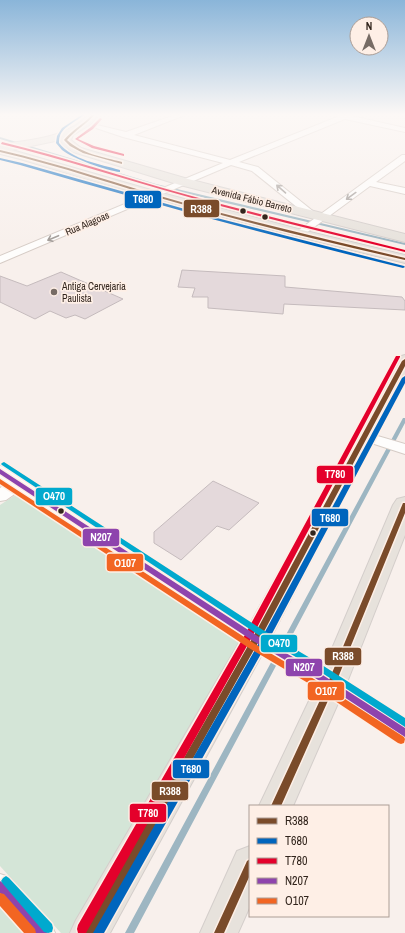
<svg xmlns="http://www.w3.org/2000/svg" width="405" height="933" viewBox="0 0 405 933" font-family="'Archivo Narrow',sans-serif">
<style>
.green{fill:#d4e5d7}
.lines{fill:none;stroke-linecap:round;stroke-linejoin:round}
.stream{fill:#9db6c2;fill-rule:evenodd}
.building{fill:#e4d9db;stroke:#c5bbbd}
.minor-casing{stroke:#d6ccc6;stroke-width:2}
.primary-casing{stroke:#d4cecb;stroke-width:2}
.minor{fill:#fefdfc;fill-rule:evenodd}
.primary{fill:#e7e2dc;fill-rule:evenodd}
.bus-1-casing{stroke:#feefe6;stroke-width:3}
.bus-2-casing{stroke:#feefe6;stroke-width:3}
.bus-3-casing{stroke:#feefe6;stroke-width:3}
.bus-4-casing{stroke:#feefe6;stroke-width:3}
.bus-5-casing{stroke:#feefe6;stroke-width:3}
.bus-6-casing{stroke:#feefe6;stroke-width:3}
.bus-1{fill:#7a4b2a;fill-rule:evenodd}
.bus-2{fill:#0065bd;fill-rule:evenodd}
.bus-3{fill:#e4002b;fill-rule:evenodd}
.bus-4{fill:#8e44ad;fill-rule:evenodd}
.bus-5{fill:#f26522;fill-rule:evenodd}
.bus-6{fill:#00a9ce;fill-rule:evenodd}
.oneway{stroke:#a29c98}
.bus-dot{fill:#32251d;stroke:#feefe6;stroke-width:1.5}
.poi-dot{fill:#776c65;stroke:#feefe6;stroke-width:1.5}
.labels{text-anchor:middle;stroke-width:3.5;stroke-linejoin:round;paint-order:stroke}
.far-street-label{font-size:10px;fill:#32251d;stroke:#feefe6}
.far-poi-label{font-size:10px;fill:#32251d;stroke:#feefe6;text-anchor:start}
.line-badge{stroke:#feefe6;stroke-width:1.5}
.badge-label{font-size:11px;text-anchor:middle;font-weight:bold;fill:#fff}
</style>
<rect width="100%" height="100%" fill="#f8f0ec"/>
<!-- green -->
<path class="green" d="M20,492L242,640L75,933H61L0,866V505Z
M0,905L24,933H0Z"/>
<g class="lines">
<!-- stream -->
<path class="stream" d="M0,137L156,184L405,243V245L154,186L0,139Z
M403,418H405V423L134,933H125Z"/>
</g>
<!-- building -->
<path class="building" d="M182,270L285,276V287L402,297L405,301V310L284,304L283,314L208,308V297H192L195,288L178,287Z
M61,272L123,299L85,319L75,315L66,318L50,311L35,319L0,302V276L27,286Z
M213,481L259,503L229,530L217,526L181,560L154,543V532Z"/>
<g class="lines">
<!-- minor casing -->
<g class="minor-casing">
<path id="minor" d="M178,114H187L134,135L230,160L337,117L338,115L340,114H355L352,116L405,128V132L345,119L239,162L258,167L314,212L316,214L314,216H308L252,171L231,165L0,263V256L223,163L123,137L93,127L97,125L126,132Z
M402,155H405V161L376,182L405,188V194L370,186L302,236H296L294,234L296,232Z
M364,432L405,444V454L359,439L357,436L359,433Z
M0,466L5,467L24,479L263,633L322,668L405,721V743L398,740L308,680L249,645L19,491L6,500L0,501V488L8,483L0,478Z
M0,874L9,877L51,924L55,933H25L0,905Z"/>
</g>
<!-- primary casing -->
<g class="primary-casing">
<path id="primary" d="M89,114H99L91,124L73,135L71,140L81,148L188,179L405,234V242L180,185L73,152L64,146L60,140L12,150L158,192L302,230L405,255V263C275,232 148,198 20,159L0,154V145C30,139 67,139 89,114Z
M405,355V379L266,647L110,933H70L76,920L246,631L396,361L398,357Z
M405,497V535L346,685L293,806H259L317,684L393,505L397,499Z
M250,846V906L238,933H200L237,851Z"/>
</g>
<!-- minor -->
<use href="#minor" class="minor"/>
<!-- primary -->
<use href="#primary" class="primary"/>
<!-- bus-1 casing -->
<g class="bus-1-casing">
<path id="bus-1" d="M93,114H95C87,124 75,130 67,140C82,154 103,157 122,162V164L83,153L70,146L64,140C72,130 84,124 93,114Z
M0,150C61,164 121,185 181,202C255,223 330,240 405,258V260C330,243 255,225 181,204C120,187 61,166 0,152Z
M405,359V366L259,641L95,933H84L253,637L402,361Z
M403,503H405V513L335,685L281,806H271L327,685Z
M250,859V875L224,933H214L247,861Z"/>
</g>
<!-- bus-2 casing -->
<g class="bus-2-casing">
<path id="bus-2" d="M83,114H85C79,120 62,127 60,136C59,138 59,140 59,143C72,160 100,164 120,170V172C107,171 72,158 62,150C60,148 58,145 56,143L57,136L62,128Z
M0,158L22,163L213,217L404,266L405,267L403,268C275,237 147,202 20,165L0,160Z
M405,376V383L266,645L104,933H93L260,641L402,378Z"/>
</g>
<!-- bus-3 casing -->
<g class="bus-3-casing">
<path id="bus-3" d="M100,118L102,119L93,129L78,139L94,146L124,154V156L92,148L75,139L91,127Z
M2,142C65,157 126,178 188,195C260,215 332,232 405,250V252C331,234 258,217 185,196C123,179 63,159 1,144Z
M396,356H400V357L252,637L86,933H78L77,929L78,925L246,633Z"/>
</g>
<!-- bus-4 casing -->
<g class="bus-4-casing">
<path id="bus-4" d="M0,469L259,637L318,672L405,728V737L312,676L253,641L0,474Z
M0,881L3,883L46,929L47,933H35L0,893Z"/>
</g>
<!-- bus-5 casing -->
<g class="bus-5-casing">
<path id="bus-5" d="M0,479L255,644L314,679L404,737L405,739L404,743L401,744L398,743L308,683L249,648L0,484Z
M0,893L4,894L35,929L36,933H24L0,906Z"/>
</g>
<!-- bus-6 casing -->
<g class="bus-6-casing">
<path id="bus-6" d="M4,462L263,630L322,665L405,718V727L316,669L257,634L2,465L1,464L2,463Z
M6,876L9,878L52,924L53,928L52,932L48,933L44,932L3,884L1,881L3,878Z"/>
</g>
<!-- bus-1 -->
<use href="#bus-1" class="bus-1"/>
<!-- bus-2 -->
<use href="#bus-2" class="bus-2"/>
<!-- bus-3 -->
<use href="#bus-3" class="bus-3"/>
<!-- bus-4 -->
<use href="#bus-4" class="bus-4"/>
<!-- bus-5 -->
<use href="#bus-5" class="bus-5"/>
<!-- bus-6 -->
<use href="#bus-6" class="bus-6"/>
</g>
<!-- one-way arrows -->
<defs><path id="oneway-shaft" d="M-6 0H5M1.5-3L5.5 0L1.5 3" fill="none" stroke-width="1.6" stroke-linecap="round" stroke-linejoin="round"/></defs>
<g class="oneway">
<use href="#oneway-shaft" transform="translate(281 189) rotate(-139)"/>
<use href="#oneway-shaft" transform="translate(351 196) rotate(144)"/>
<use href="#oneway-shaft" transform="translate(53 238) rotate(157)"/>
</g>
<!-- sky -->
<linearGradient id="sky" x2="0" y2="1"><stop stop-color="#8ab5d9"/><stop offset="0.47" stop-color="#fcf8f6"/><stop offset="1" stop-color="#fcf8f6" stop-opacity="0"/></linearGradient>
<rect width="405" height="244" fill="url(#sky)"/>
<!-- markers -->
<g class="bus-dot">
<circle cx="243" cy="211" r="3.5"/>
<circle cx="265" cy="217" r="3.5"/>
<circle cx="61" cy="511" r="3.5"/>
<circle cx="313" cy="533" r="3.5"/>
</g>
<circle class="poi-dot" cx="54" cy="292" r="4"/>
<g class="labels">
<!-- far-street labels -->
<g class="far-street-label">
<text transform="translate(252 199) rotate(14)" y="4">Avenida Fábio Barreto</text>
<text transform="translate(87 223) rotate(-23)" y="4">Rua Alagoas</text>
</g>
<!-- far-poi labels -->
<g class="far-poi-label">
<text x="62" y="290">Antiga Cervejaria<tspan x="62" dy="12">Paulista</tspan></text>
</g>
</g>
<g class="line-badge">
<rect x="124" y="190" width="38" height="19" rx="4" fill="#0065bd"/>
<rect x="183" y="199" width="37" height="19" rx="4" fill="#7a4b2a"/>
<rect x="316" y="465" width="38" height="19" rx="4" fill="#e4002b"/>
<rect x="35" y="487" width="38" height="19" rx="4" fill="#00a9ce"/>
<rect x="311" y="508" width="38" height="19" rx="4" fill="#0065bd"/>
<rect x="82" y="528" width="38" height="19" rx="4" fill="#8e44ad"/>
<rect x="106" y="553" width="38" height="19" rx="4" fill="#f26522"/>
<rect x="260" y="634" width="38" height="19" rx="4" fill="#00a9ce"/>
<rect x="324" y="647" width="38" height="19" rx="4" fill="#7a4b2a"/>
<rect x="285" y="658" width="38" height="19" rx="4" fill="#8e44ad"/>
<rect x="307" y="681" width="38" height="20" rx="4" fill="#f26522"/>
<rect x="172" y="759" width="38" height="20" rx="4" fill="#0065bd"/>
<rect x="151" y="781" width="38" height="20" rx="4" fill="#7a4b2a"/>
<rect x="129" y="803" width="38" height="20" rx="4" fill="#e4002b"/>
</g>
<g class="badge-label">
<text x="143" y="203">T680</text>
<text x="201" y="213">R388</text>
<text x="335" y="478">T780</text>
<text x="54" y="500">O470</text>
<text x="330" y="522">T680</text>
<text x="101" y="541">N207</text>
<text x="125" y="567">O107</text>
<text x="279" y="647">O470</text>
<text x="343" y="660">R388</text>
<text x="304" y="671">N207</text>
<text x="326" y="695">O107</text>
<text x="191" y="773">T680</text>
<text x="170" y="795">R388</text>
<text x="148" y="817">T780</text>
</g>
<!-- legend -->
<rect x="249" y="805" width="140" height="112" fill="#feefe6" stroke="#ac9e96"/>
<rect x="257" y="818" width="20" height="6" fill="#7a4b2a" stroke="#ac9e96"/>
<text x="285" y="825" font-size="12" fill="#32251d">R388</text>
<rect x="257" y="838" width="20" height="6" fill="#0065bd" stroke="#ac9e96"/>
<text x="285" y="845" font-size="12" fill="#32251d">T680</text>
<rect x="257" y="858" width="20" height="6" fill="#e4002b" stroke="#ac9e96"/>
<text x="285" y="865" font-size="12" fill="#32251d">T780</text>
<rect x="257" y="878" width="20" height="6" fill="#8e44ad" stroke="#ac9e96"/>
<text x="285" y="885" font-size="12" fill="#32251d">N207</text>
<rect x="257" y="898" width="20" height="6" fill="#f26522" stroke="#ac9e96"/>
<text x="285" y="905" font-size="12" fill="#32251d">O107</text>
<!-- north arrow -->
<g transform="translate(369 36)"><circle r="19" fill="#feefe6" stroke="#ac9e96"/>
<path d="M0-3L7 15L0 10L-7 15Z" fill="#776c65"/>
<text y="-6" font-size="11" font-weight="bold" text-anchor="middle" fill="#32251d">N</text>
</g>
</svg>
